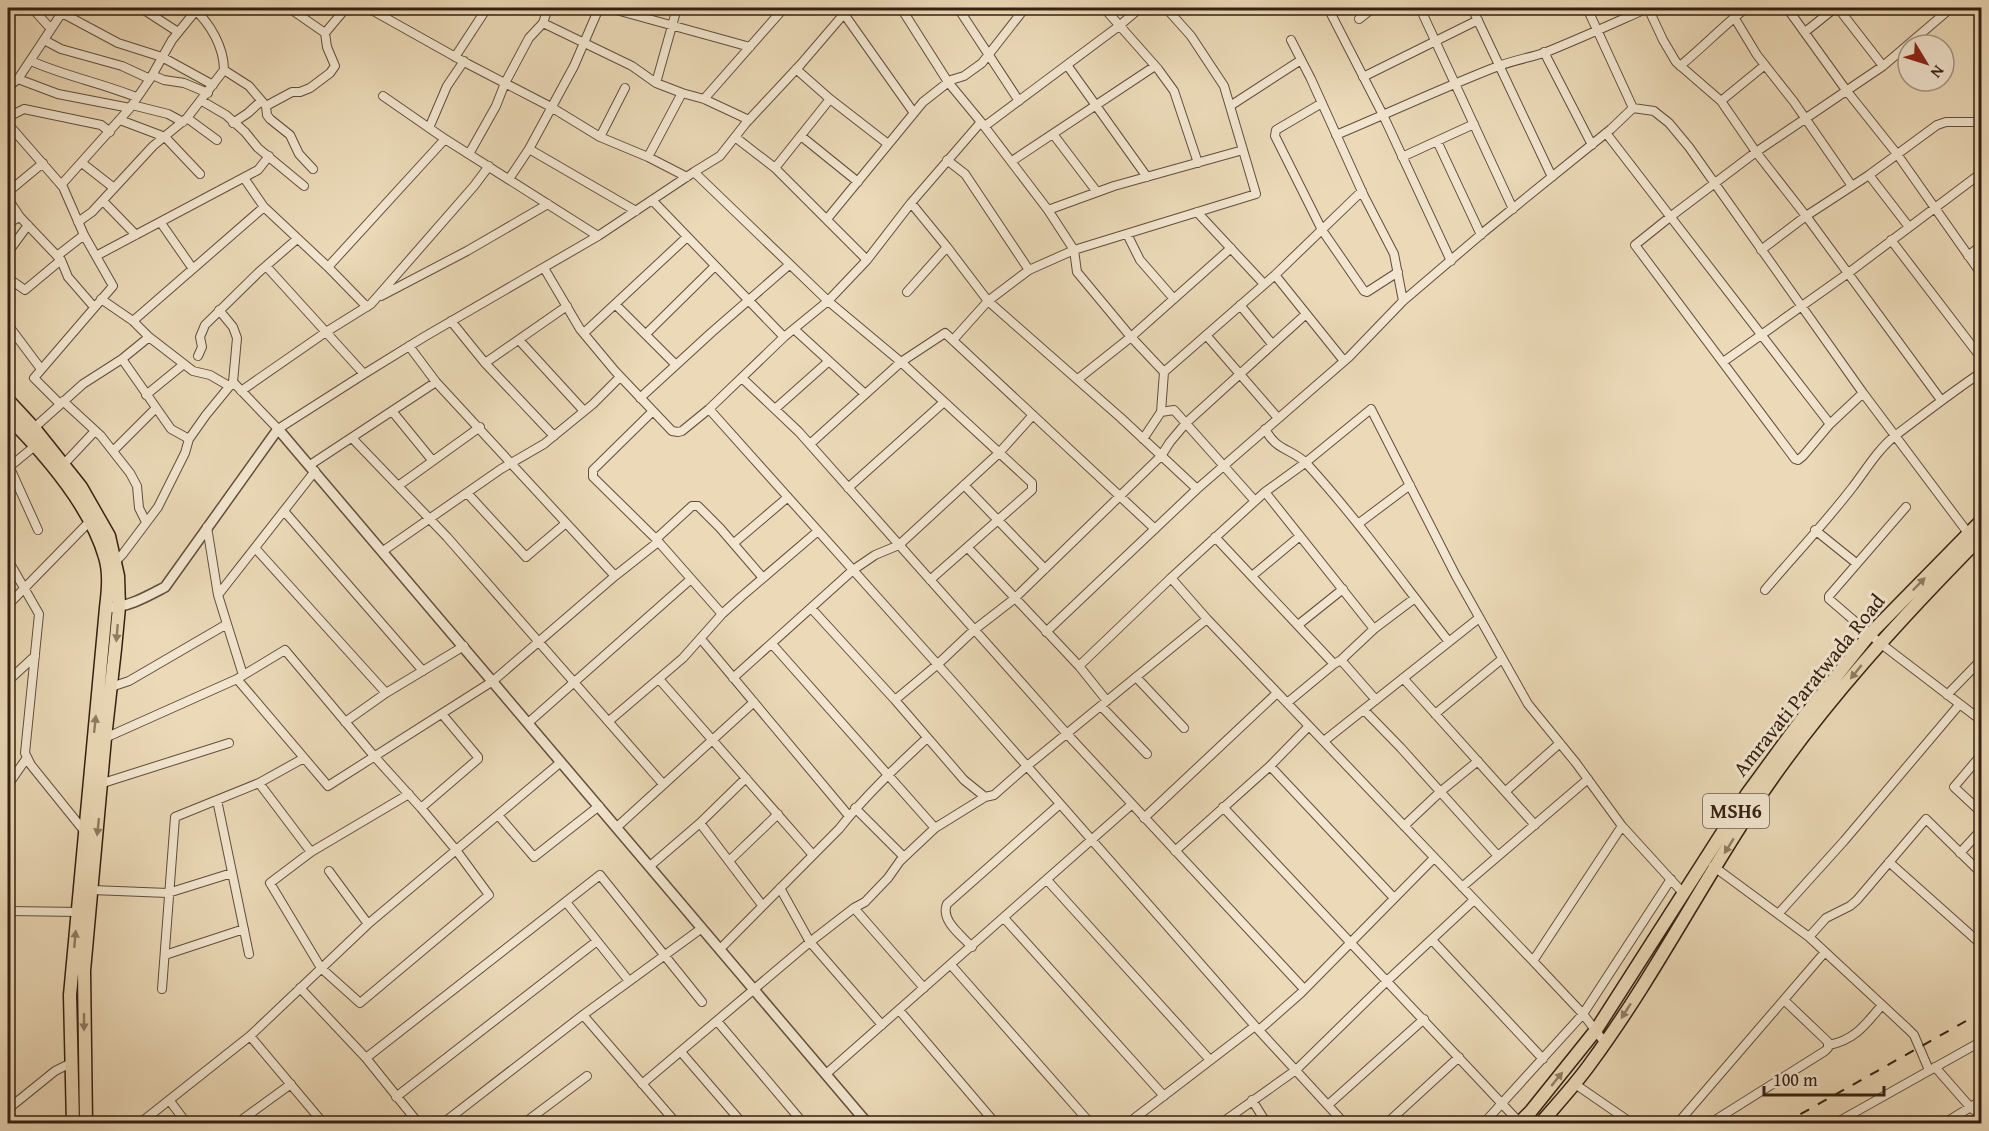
<svg xmlns="http://www.w3.org/2000/svg" width="1989" height="1131" viewBox="0 0 1989 1131" font-family="'Gentium Book Plus',serif">
<style>
.lines{fill:none;stroke-linecap:round;stroke-linejoin:round}
.minor-casing{stroke:#624e3b;stroke-width:10}
.tertiary-casing{stroke:#624e3b;stroke-width:12}
.primary-casing{stroke:#352012;stroke-width:15}
.minor{stroke:#f2e6d0;stroke-width:8}
.tertiary{stroke:#f2e6d0;stroke-width:9}
.primary{stroke:#ebd9b7;stroke-width:12}
.rail{stroke:#352012;stroke-width:2;stroke-dasharray:10 10;stroke-linecap:butt}
.oneway{fill:#907c64}
.labels{text-anchor:middle;stroke-width:6;stroke-linejoin:round;paint-order:stroke}
.shield{fill:#f2e6d0;stroke:#6e5b4b;stroke-width:1.5}
.shield-label{font-size:20px;font-weight:bold;fill:#352012}
.street-label{font-size:21px;fill:#352012;stroke:#f2e6d0}
</style>
<rect width="100%" height="100%" fill="#ebd9b7"/>
<filter id="stains"><feTurbulence type="fractalNoise" baseFrequency=".00333" numOctaves="4"/><feColorMatrix values="0 0 0 0 .2 0 0 0 0 .09 0 0 0 0 .02 0 0 0 .5 -.17"/></filter>
<radialGradient id="worn" r=".72"><stop offset=".6" stop-color="#630" stop-opacity="0"/><stop offset="1" stop-color="#630" stop-opacity=".3"/></radialGradient>
<g class="lines">
<!-- minor casing -->
<g class="minor-casing">
<path id="minor" d="M32,8L51,29
M141,8L178,32
M229,8L231,10
M289,8L325,33
M368,8L468,64L551,107L600,137L648,157L687,177
M609,8L750,47
M901,8L948,82L981,122L1048,210L1074,250L1077,272L1131,337L1164,372L1161,412L1174,410L1255,501
M958,8L1019,101
M1012,8L1018,16
M1104,8L1158,69L1174,91L1198,163
M1328,8L1383,115L1451,261
M1420,8L1513,209
M1472,8L1552,177
M1587,8L1633,108
M1648,8L1663,40L1676,62L1721,101L1756,152L1809,220L1941,400
M1787,8L1846,90L1897,154L1982,275
M1838,8L1883,66
M1934,8L1941,16
M62,13L118,43L162,57L213,85
M844,14L914,113
M1734,17L1757,55L1794,102L1852,186
M1359,19L1373,8
M543,23L632,66L656,83L682,93
M1805,32L1835,8
M44,40L61,49L122,66L150,79
M1291,40L1311,79L1364,196L1394,254L1403,301
M1544,52L1592,145
M455,57L487,8
M31,61C65,76 101,83 136,97
M1067,65L1147,177
M1680,66C1703,47 1723,26 1746,8
M796,69L830,99L888,144
M224,70L249,86L266,106L267,115L270,119L290,135L299,154L313,169
M152,75L164,80L184,83L208,93
M1363,77L1478,20
M18,79L58,94L130,108
M656,83L677,8
M8,87L18,79L65,8
M383,96L445,139L598,236
M704,99L784,8
M202,101L226,115L245,132L258,148L304,186
M1721,101L1765,65
M1322,103L1276,130L1275,136L1322,230L1364,291L1367,292L1398,272
M132,105L168,114L183,122
M266,106L292,92H300L310,88L330,73L335,66L327,47L325,33L346,8
M1230,106L1301,60
M187,118L217,140
M120,120L165,137L200,174
M233,123L248,113L261,101
M9,125L63,187L84,235L113,286L34,378L60,404
M985,126L1119,26L1140,8
M429,128L447,86L464,61
M8,132L9,125L8,117L24,109L101,125L110,132
M1606,133L1830,424
M1053,134L1097,192
M1336,135C1389,113 1442,88 1496,67C1511,61 1528,58 1544,53C1579,39 1614,23 1648,8
M801,136L858,182
M600,137L625,88
M735,137L775,168L867,260
M1437,141L1481,235
M529,149L636,211
M469,154L496,106L505,83L529,38L543,23L548,8
M648,157L682,93L704,99L749,120
M1402,157L1474,124
M947,160L965,174L1029,270
M1012,161L1155,66
M82,163L114,188
M775,168L830,99
M694,172L720,156L746,123L801,64L849,8
M1869,175L1909,227
M244,178L264,207L328,267L367,307
M509,179L529,149L574,66L599,8
M61,185L130,108L150,79L172,40L198,8
M8,192L43,163
M8,199L20,217L61,260L68,277L94,307
M652,200L784,337
M103,201L136,235
M911,203L981,122
M1048,210L1114,186L1243,150
M1197,212L1264,284
M827,219L923,102L951,80L964,76L982,63L1025,8
M78,222L92,212L153,146L187,118L224,70C224,47 210,23 193,8
M8,223L20,217
M161,223L193,269
M1127,234L1140,260L1174,299
M1891,240L1982,359
M1761,250L1806,216L1869,175L1937,125L1946,122H1982
M57,256L84,235
M96,256L258,170L269,156
M1968,256L1982,245
M8,262L9,251L28,225
M266,266L364,374
M328,267L445,139
M544,268L580,329L615,371L672,431L678,432L682,431L709,409L784,337L828,301L901,362L1032,483V490L930,580
M1275,275L1344,361
M8,278L25,290L61,260
M907,292L947,247
M381,296L467,251L548,204
M101,299L133,321L149,337L193,371L210,375L229,386
M615,304L676,365
M1240,305L1272,344
M133,321L264,207
M451,321L485,363L554,436
M8,325L41,369
M794,329L865,394
M584,333L687,237
M646,334L715,266
M1206,335L1278,418
M519,340L584,411
M953,340L988,301L1029,270L1074,250L1256,194L1224,86L1191,36L1166,8
M409,346L436,382L615,576
M198,356L202,347L200,337L205,325L259,272L297,239
M122,359L171,429L189,439
M1723,362L1847,274L1976,177
M485,363L567,306
M1164,372L1275,275L1362,191
M742,378L799,432L1067,734L1304,989
M1078,379L1131,337L1231,248
M233,382L278,429L364,374L424,337L598,236L694,172L828,301L867,260L911,203L947,247L988,301L1121,418L1197,489L1349,357L1403,301L1485,231L1611,129L1633,108L1654,111L1669,123L1689,147L1863,393L1968,533L1982,546
M241,391L326,332L371,304L474,186L489,166
M1863,393L1830,424L1803,456L1798,460L1795,459L1635,245L1670,217L1756,152L1883,66L1951,8
M146,395L184,364
M640,398L712,332L789,265
M63,401L101,436L130,473L137,486L139,508L146,522
M709,409L955,684L1255,1026L1345,1124
M775,409L829,361
M392,411L432,460
M653,411L596,467L593,470V477L656,539L722,614
M34,428L83,384L122,359L149,337
M1265,429C1277,452 1292,448 1307,464C1358,520 1402,582 1449,642
M352,438L447,537L663,784
M1143,439L1161,412
M810,444L901,362L945,333L1155,529
M113,451L155,409
M64,464L95,431
M310,465L436,382
M9,466L38,530
M8,468L36,445
M964,485L1045,569
M398,486L480,427
M848,488L944,402
M1265,492L1374,629
M468,494L526,557L566,523
M1906,507L1829,596V599L1880,643L1982,721
M284,511L423,671
M1358,524L1410,485
M207,527L218,595
M1815,530L1856,563
M1215,537L1334,664
M656,539L692,506H698L720,528L763,578
M734,543L788,497
M255,548L386,693
M968,548L1079,666L1107,701
M383,551L501,469L544,444L593,404L620,377
M8,560L39,614L25,753L31,765L85,832
M115,562L122,555L158,507L185,453L189,439L206,415L233,382L237,338L233,327L219,310
M1252,576L1300,536
M1171,578L1207,619L1309,726
M1765,590C1794,556 1825,523 1852,488C1866,470 1878,449 1896,435C1924,414 1952,392 1982,372
M8,605L92,519
M811,608L895,700L964,780L985,797L994,795L1027,766L1207,619
M227,624L243,675
M1298,625L1343,589
M1046,632L1197,489
M701,639L849,816
M772,644L935,828
M1341,660L1376,700
M1079,666L1171,578L1265,492L1305,463L1371,409L1456,576L1528,704L1576,763L1622,826L1684,894
M1136,677L1184,728
M733,678L853,570L875,555L899,545L999,453L1033,415
M1403,678L1535,825
M237,679L328,786L493,681L615,576L658,542
M659,679L813,855
M8,681L35,656
M111,687L129,681L227,624L218,595L315,471
M1947,695L1982,659
M895,700L938,664L974,630L1014,599L1161,456L1170,442L1186,423L1306,314
M1287,703L1334,664L1341,660L1374,629L1415,598
M1101,706L1147,754
M1364,710L1401,748L1498,856
M1435,714L1502,659
M609,721L683,658L722,614L742,596L818,531
M345,722L386,693L464,646
M528,723L691,579
M105,738L237,679L285,650L374,756L421,808L456,850L489,895L360,1003L321,968L270,883L311,852L409,794
M1324,741L1479,618
M1982,754L1954,787L1982,813
M1270,766L1394,898
M103,783L229,743
M259,783L311,852
M8,785L26,759
M1506,791L1560,743
M217,800L249,954
M1223,807L1521,1124
M421,808L478,759V757L442,714
M855,808L904,857
M498,815L534,857L599,806
M1144,818L1277,693
M700,823L762,905
M1404,826L1440,792L1478,761
M617,827L754,702
M1175,851L1270,766L1309,726L1533,961L1583,1014L1605,1043
M1960,853L1982,829
M729,861L778,814
M1889,862L1982,945
M650,866L700,823L746,778
M1713,866L1809,937L1908,1029L1914,1035L1929,1070
M329,871L368,924
M1047,880L1210,1060
M1462,887L1588,779
M780,888L810,942L882,1025
M92,890L168,893L232,873
M566,902L629,981
M854,908L924,988
M8,911L81,912
M1779,913L1844,841L1959,705
M1004,918L1164,1096
M1809,937L1826,918L1850,906L1857,900L1926,819L1982,874
M1432,940L1543,1059
M972,947C961,935 940,920 947,904L1060,804
M720,949L839,829C865,796 896,767 927,738
M165,955L244,929
M1533,961L1622,826
M951,965L1091,1124
M300,988L366,1058L419,1124
M162,989L175,817L259,783L304,758
M899,1010L996,1124
M583,1015L677,1124
M717,1021L804,1124
M1259,1030L1301,993L1434,858
M250,1036L324,1124
M1829,1045C1855,1040 1865,1025 1882,1005
M681,1052L743,1124
M366,1058L600,875L702,1002
M1935,1067L1971,1108L1982,1116
M826,1074L1131,805
M642,1084L810,942L854,908L865,902L888,878L900,861L935,828L985,797
M1575,1084L1633,1124
M396,1097L597,941
M1252,1100L1267,1124
M170,1101L187,1124
M1328,1105L1424,1019
M8,1109L55,1071L71,1063
M1847,1117L1858,1124
M139,1124L250,1036L368,924L561,762
M236,1124L291,1084
M442,1124L583,1015L702,928
M523,1124L587,1076
M1127,1124L1255,1026
M1220,1124L1296,1070L1388,980L1474,900
M1386,1124L1459,1057
M1483,1124L1583,1014L1671,879
M1677,1124L1825,952
M1709,1124L1825,1051L1828,1048V1042L1784,1000
M1834,1124L1982,1041
M1943,1124L1982,1100"/>
</g>
<!-- tertiary casing -->
<g class="tertiary-casing">
<path id="tertiary" d="M106,608C129,607 146,597 165,587L278,429L868,1124"/>
</g>
<!-- primary casing -->
<g class="primary-casing">
<path id="primary" d="M8,400L34,428L81,487L109,536L118,576L119,607L115,649L105,738L84,971L86,1124
M8,417C45,454 90,505 105,557C110,573 108,591 106,608L70,995L73,1124
M1518,1124L1531,1111L1596,1030L1747,794L1802,719L1870,634L1982,520
M1540,1124C1557,1104 1575,1085 1590,1064C1652,980 1700,886 1758,799C1822,704 1901,618 1982,536"/>
</g>
<!-- minor -->
<use href="#minor" class="minor"/>
<!-- tertiary -->
<use href="#tertiary" class="tertiary"/>
<!-- primary -->
<use href="#primary" class="primary"/>
<!-- rail -->
<path class="rail" d="M1783,1124L1982,1012"/>
</g>
<!-- one-way arrows -->
<defs><path id="oneway-solid" d="M-6-.8H1V-3.2L6.5 0L1 3.2V.8H-6Z" transform="scale(1.5)"/></defs>
<g class="oneway">
<use href="#oneway-solid" transform="translate(1919 584) rotate(-46)"/>
<use href="#oneway-solid" transform="translate(117 633) rotate(95)"/>
<use href="#oneway-solid" transform="translate(1856 672) rotate(129)"/>
<use href="#oneway-solid" transform="translate(95 724) rotate(-84)"/>
<use href="#oneway-solid" transform="translate(98 827) rotate(96)"/>
<use href="#oneway-solid" transform="translate(1729 846) rotate(122)"/>
<use href="#oneway-solid" transform="translate(75 939) rotate(-85)"/>
<use href="#oneway-solid" transform="translate(1626 1011) rotate(123)"/>
<use href="#oneway-solid" transform="translate(84 1022) rotate(90)"/>
<use href="#oneway-solid" transform="translate(1557 1079) rotate(-51)"/>
</g>
<g class="labels">
<!-- shield labels -->
<rect class="shield" x="1703" y="794" width="66" height="34" rx="4.5"/>
<g class="shield-label">
<text x="1736" y="818">MSH6</text>
</g>
<!-- street labels -->
<g class="street-label">
<text transform="translate(1809 685) rotate(-51)" y="7">Amravati Paratwada Road</text>
</g>
</g>
<!-- margin -->
<rect width="1989" height="1131" fill="none" stroke="#ebd9b7" stroke-width="30"/>
<rect x="9" y="9" width="1971" height="1113" fill="none" stroke="#352012" stroke-width="3"/>
<rect x="15" y="15" width="1959" height="1101" fill="none" stroke="#352012" stroke-width="1.5"/>
<!-- north arrow -->
<g transform="translate(1926 63) rotate(128)"><circle r="28" fill="#f2e6d0" stroke="#a69784" stroke-width="1.5"/>
<path d="M0-4.5L10 22L0 15L-10 22Z" fill="#8f2418"/>
<text y="-9" font-size="16" font-weight="bold" text-anchor="middle" fill="#352012">N</text>
</g>
<!-- scale -->
<path d="M1764 1086v9h120v-9" fill="none" stroke="#352012" stroke-width="3"/>
<text x="1773" y="1086" font-size="18" fill="#352012" stroke="#f2e6d0" stroke-width="4.5" paint-order="stroke">100 m</text>
<rect width="100%" height="100%" filter="url(#stains)"/>
<rect width="100%" height="100%" fill="url(#worn)"/>
</svg>
